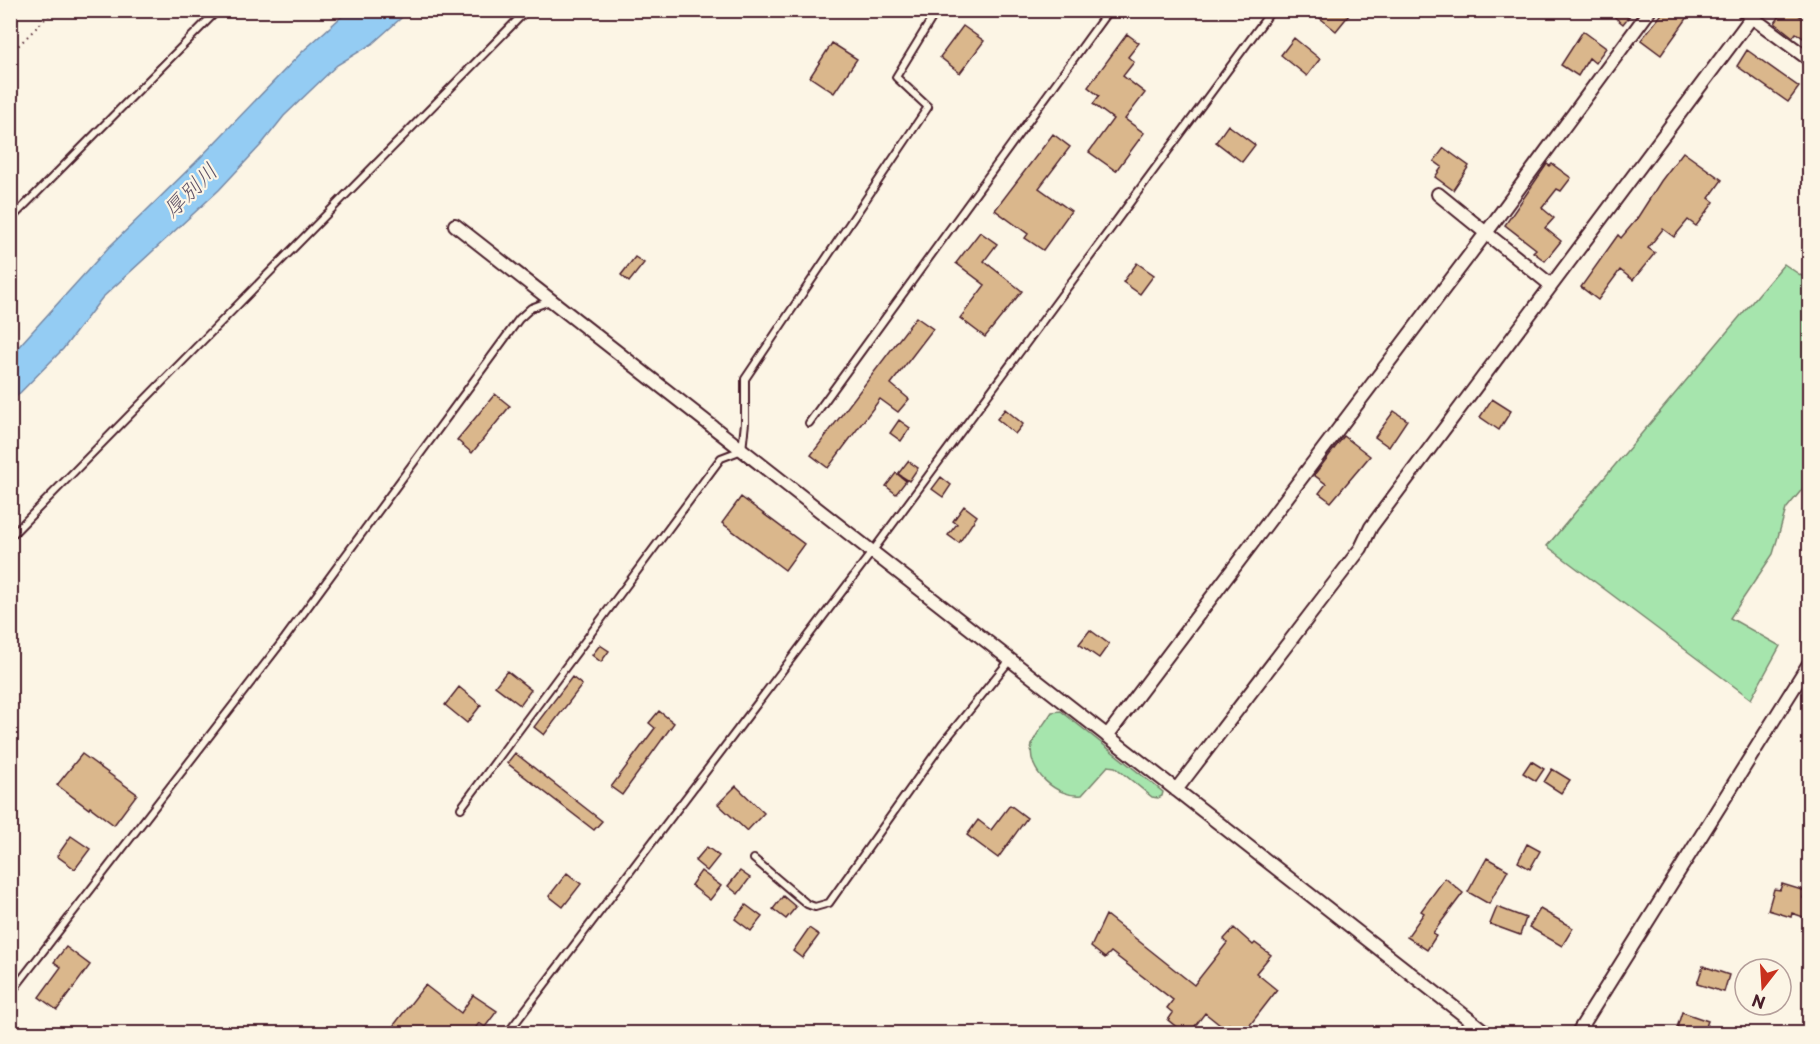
<svg xmlns="http://www.w3.org/2000/svg" width="1820" height="1044" viewBox="0 0 1820 1044" font-family="'Playpen Sans','Klee One',sans-serif">
<style>
.green{fill:#a6e5ad;stroke:#78826c;stroke-width:1.5}
.water{fill:#94ccf3;stroke:#7687a3;stroke-width:1.5}
.building{fill:#dab78c;stroke:#4a1f2b;stroke-width:1.5}
.lines{fill:none;stroke-linecap:round;stroke-linejoin:round}
.service-casing{stroke:#4a1f2b;stroke-width:10}
.minor-casing{stroke:#4a1f2b;stroke-width:16}
.path{stroke:#4a1f2b;stroke-width:2;stroke-dasharray:1.5 4.5;stroke-linecap:butt}
.service{stroke:#fcf5e5;stroke-width:6}
.minor{stroke:#fcf5e5;stroke-width:12}
.labels{text-anchor:middle;stroke-width:4.5;stroke-linejoin:round;paint-order:stroke}
.water-label{font-size:22px;font-style:italic;fill:#605367;stroke:#fcf5e5}
</style>
<rect width="100%" height="100%" fill="#fcf5e5"/>
<filter id="ink" filterUnits="userSpaceOnUse"><feTurbulence type="fractalNoise" baseFrequency=".0167" numOctaves="2"/><feDisplacementMap in="SourceGraphic" scale="12" xChannelSelector="R" yChannelSelector="G"/><feConvolveMatrix kernelMatrix="1 2 1 2 8 2 1 2 1" color-interpolation-filters="sRGB"/></filter>
<g filter="url(#ink)">
<!-- green -->
<path class="green" d="M1784,264L1809,281V481L1786,509L1773,554L1730,618L1780,646L1751,699L1547,546Z
M1061,711L1163,792L1162,796L1158,798L1152,797L1115,767L1108,766L1082,795C1057,798 1026,771 1032,745C1035,734 1046,722 1052,712Z"/>
<!-- water -->
<path class="water" d="M348,11H409L372,44L337,65L284,116L261,145L219,190L102,298L63,349L11,402V355L108,248L195,163L303,51Z"/>
<!-- building -->
<path class="building" d="M1310,10H1353L1336,31Z
M1606,10H1634L1623,24Z
M1665,10H1693L1661,55L1641,40Z
M1784,10H1792L1809,23V42L1796,33L1793,37L1775,23Z
M963,26L984,41L960,73L940,57Z
M1583,31L1606,48L1595,63L1589,58L1578,76L1561,65Z
M1127,34L1139,43L1128,57L1134,62L1123,76L1145,93L1125,119L1144,133L1116,171L1089,152L1113,119L1093,104L1099,96L1088,87Z
M1294,38L1320,59L1307,76L1281,55Z
M832,43L857,59L834,93L810,77Z
M1747,50L1799,87L1788,102L1737,66Z
M1228,125L1255,145L1242,162L1216,142Z
M1053,134L1070,147L1039,188L1071,211L1043,250L1025,238L1028,234L995,210Z
M1444,148L1469,166L1453,190L1435,177L1442,167L1434,161Z
M1683,152L1722,180L1709,198L1714,202L1696,226L1688,220L1674,237L1663,229L1648,248L1655,253L1633,280L1620,270L1598,300L1581,287L1618,235L1621,238L1636,220L1661,181Z
M1547,164L1550,166L1552,164L1571,178L1561,191L1557,189L1542,208L1554,218L1545,228L1561,241L1545,261L1533,252L1536,249L1505,225Z
M980,232L997,244L984,261L1022,291L985,337L960,318L985,285L956,263Z
M635,257L644,263L629,282L621,275Z
M1137,263L1154,275L1140,294L1123,282Z
M916,317L933,329L891,384L909,399L898,412L880,399L828,468L811,455Z
M495,394L510,406L472,453L457,440Z
M1492,399L1511,411L1499,430L1480,417Z
M1005,409L1023,424L1015,434L997,419Z
M1394,411L1407,420L1389,447L1375,437Z
M899,420L910,428L901,441L890,433Z
M1344,436L1370,456L1331,502L1319,493L1326,484L1314,475Z
M908,461L918,468L909,481L898,474Z
M896,473L906,481L896,494L886,486Z
M941,477L951,485L943,497L932,489Z
M741,497L804,544L785,570L722,523Z
M964,506L977,516L959,543L948,535L957,524L953,521Z
M1090,630L1109,644L1099,658L1079,644Z
M600,645L609,651L601,662L592,655Z
M507,671L531,690L520,705L495,686Z
M572,677L582,685L544,735L534,727Z
M459,687L481,705L467,723L445,705Z
M659,711L674,723L622,795L611,787L655,728L649,723Z
M515,753L602,821L594,830L507,763Z
M82,754L137,794L114,825L90,807L89,809L57,785Z
M1531,761L1544,769L1536,781L1523,773Z
M1552,769L1570,780L1561,793L1544,782Z
M736,786L764,813L747,831L718,804Z
M1010,805L1027,818L998,858L967,835L978,820L991,830Z
M71,836L90,849L75,869L57,856Z
M1527,844L1540,851L1530,869L1518,862Z
M707,847L719,856L707,871L695,861Z
M1487,858L1508,870L1489,904L1468,892Z
M701,871L721,886L710,900L691,885Z
M740,871L750,878L738,894L728,886Z
M567,873L581,884L563,907L549,896Z
M1445,878L1463,893L1433,933L1436,936L1427,950L1407,937L1424,913L1421,911Z
M1782,884L1805,891L1803,898L1809,900V919L1792,913L1791,917L1768,910L1774,889L1780,890Z
M783,896L796,907L786,919L773,909Z
M746,905L762,917L751,931L735,919Z
M1497,907L1526,918L1520,935L1490,924Z
M1540,909L1573,928L1562,946L1529,927Z
M1106,915L1194,985L1227,943L1224,939L1234,928L1253,945L1255,943L1271,955L1256,973L1277,990L1243,1034L1229,1024L1225,1029L1205,1013L1189,1034H1185L1168,1020L1173,1013L1167,1008L1173,1000L1111,952L1105,958L1091,947Z
M809,928L819,935L802,958L793,951Z
M66,947L90,965L57,1010L39,997L61,967L54,962Z
M1703,966L1729,975L1724,992L1697,984Z
M425,985L461,1013L473,995L497,1011L485,1027L479,1023L471,1034H448L441,1028L437,1034H387Z
M1682,1012L1708,1021L1703,1034H1675Z"/>
<g class="lines">
<!-- service casing -->
<g class="service-casing">
<path id="service" d="M10,220L218,10
M809,423L1109,10
M10,537L527,10
M461,808L721,458L742,450L745,423V379L928,107L896,77L937,10
M754,859L807,904L815,907L829,903L942,744L1010,660
M10,994L285,638L519,319L531,308L550,301
M507,1034L872,552L1272,10"/>
</g>
<!-- minor casing -->
<g class="minor-casing">
<path id="minor" d="M1742,10L1810,60
M455,225L1488,1034
M1551,285L1486,233L1650,10
M1107,736L1486,233L1438,194
M1176,790L1361,548L1371,527L1757,10
M1577,1034L1810,662"/>
</g>
<!-- path -->
<path class="path" d="M10,54L54,10"/>
<!-- service -->
<use href="#service" class="service"/>
<!-- minor -->
<use href="#minor" class="minor"/>
</g>
</g>
<g class="labels">
<!-- water labels -->
<g class="water-label">
<text transform="translate(190 190) rotate(-45)" y="8">厚別川</text>
</g>
</g>
<!-- margin -->
<rect width="1820" height="1044" fill="none" stroke="#fcf5e5" stroke-width="36"/>
<rect x="18" y="18" width="1784" height="1008" fill="none" stroke="#4a1f2b" stroke-width="2" filter="url(#ink)"/>
<!-- north arrow -->
<g transform="translate(1763 987) rotate(197)"><circle r="28" fill="#fcf5e5" stroke="#b59f9b" stroke-width="1.5"/>
<path d="M0-4.5L10 22L0 15L-10 22Z" fill="#c8321e"/>
<text y="-9" font-size="16" font-weight="bold" text-anchor="middle" fill="#4a1f2b">N</text>
</g>
</svg>
